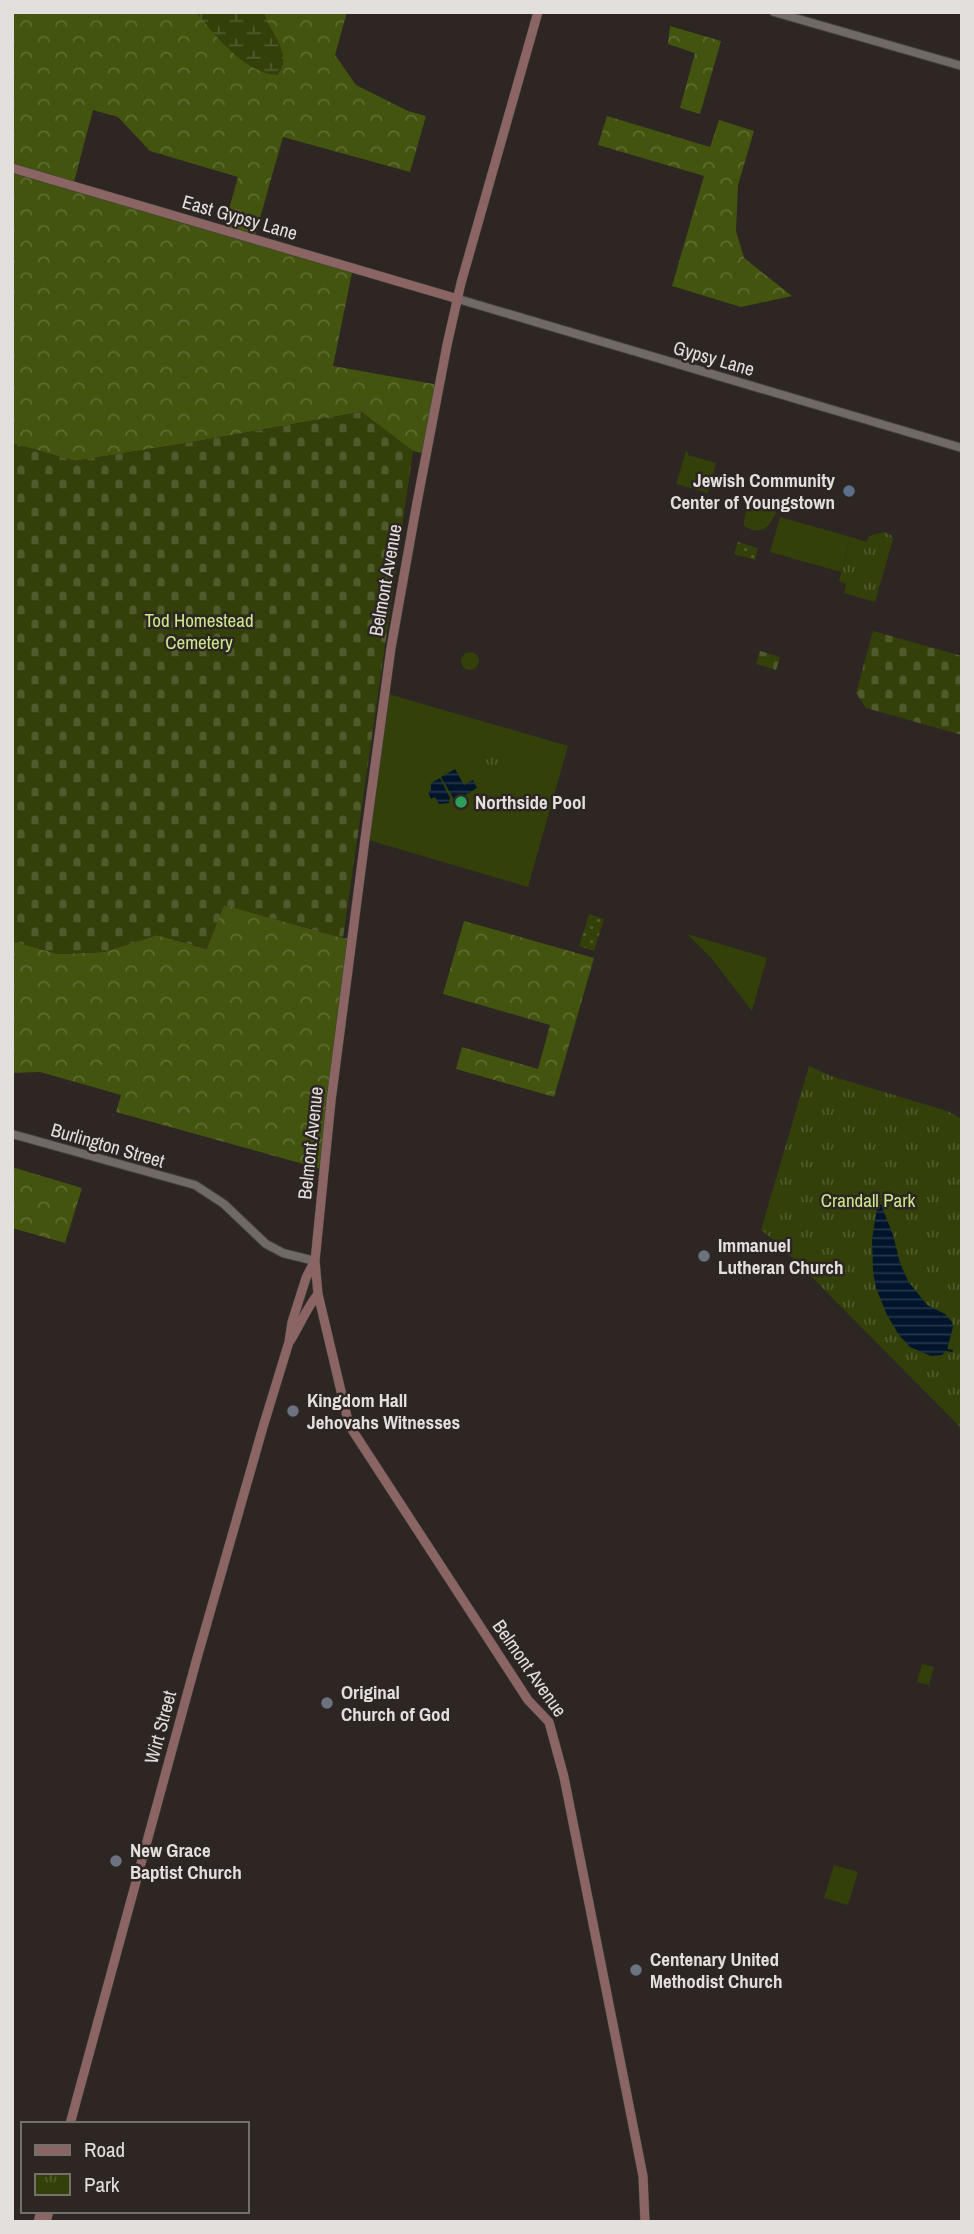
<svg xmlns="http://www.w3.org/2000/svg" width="974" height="2234" viewBox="0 0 974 2234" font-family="'Archivo Narrow',sans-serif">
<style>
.grass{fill:#33400a}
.forest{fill:url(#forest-crowns);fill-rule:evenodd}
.wetland{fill:url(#wetland-marsh)}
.cemetery{fill:url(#cemetery-stones)}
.park{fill:url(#park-tufts)}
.garden{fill:url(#garden-dots)}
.water{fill:url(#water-rules)}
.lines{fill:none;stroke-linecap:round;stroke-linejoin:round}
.stream{stroke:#00152b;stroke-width:2}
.tertiary-casing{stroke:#46413f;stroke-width:10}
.secondary-casing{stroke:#46413f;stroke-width:10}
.tertiary{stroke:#716966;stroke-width:8}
.secondary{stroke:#8a6564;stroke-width:9}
.service-dot{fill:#5c6f8a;stroke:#2d2623;stroke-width:2.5}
.leisure-dot{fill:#2e9e5b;stroke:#2d2623;stroke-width:2.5}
.worship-dot{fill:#6b7280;stroke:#2d2623;stroke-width:2.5}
.labels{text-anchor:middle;stroke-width:5;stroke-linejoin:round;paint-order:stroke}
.street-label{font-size:19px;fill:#e3dfdd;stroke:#2d2623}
.poi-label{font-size:19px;font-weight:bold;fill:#e3dfdd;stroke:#2d2623;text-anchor:start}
.park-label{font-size:19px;fill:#cce88b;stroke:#2d2623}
</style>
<defs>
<pattern id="forest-crowns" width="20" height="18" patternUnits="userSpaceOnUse" patternTransform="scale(1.75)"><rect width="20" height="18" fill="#43540f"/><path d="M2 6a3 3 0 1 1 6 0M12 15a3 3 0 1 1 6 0" fill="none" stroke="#5e6c32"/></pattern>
<pattern id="wetland-marsh" width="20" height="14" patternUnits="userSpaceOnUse" patternTransform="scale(1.75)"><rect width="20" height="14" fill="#33400a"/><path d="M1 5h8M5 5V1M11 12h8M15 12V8" fill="none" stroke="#505b2d"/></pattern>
<pattern id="cemetery-stones" width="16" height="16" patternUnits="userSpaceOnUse" patternTransform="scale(1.75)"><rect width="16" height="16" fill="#33400a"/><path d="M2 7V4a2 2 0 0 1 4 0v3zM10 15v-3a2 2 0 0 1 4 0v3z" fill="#505b2d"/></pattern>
<pattern id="park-tufts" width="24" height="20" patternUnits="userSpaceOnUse" patternTransform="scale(1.75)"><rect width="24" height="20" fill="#33400a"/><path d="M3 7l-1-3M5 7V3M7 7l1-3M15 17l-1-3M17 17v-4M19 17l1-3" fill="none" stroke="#505b2d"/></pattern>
<pattern id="garden-dots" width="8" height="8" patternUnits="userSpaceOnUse" patternTransform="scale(1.75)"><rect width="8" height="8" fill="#33400a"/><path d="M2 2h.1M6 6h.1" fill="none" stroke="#505b2d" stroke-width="1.8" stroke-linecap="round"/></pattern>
<pattern id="water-rules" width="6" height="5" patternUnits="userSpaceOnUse" patternTransform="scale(1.75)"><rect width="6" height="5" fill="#00152b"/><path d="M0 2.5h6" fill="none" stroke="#253749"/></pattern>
</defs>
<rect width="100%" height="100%" fill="#2d2623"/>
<!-- grass -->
<path class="grass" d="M686,451L688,452V455L716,463L708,493L676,484Z
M782,499C774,516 768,541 744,526C743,500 761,502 782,499Z
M780,517L851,537L841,572L770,552Z
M461 661a9 9 0 1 1 18 0a9 9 0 1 1-18 0Z
M385,693L568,746L528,887L365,839Z
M687,934L767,958L752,1011L711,958Z
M922,1664L934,1667L929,1685L917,1682Z
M834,1865L858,1872L848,1905L824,1898Z"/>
<!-- forest -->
<path class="forest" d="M12,12H347L335,55L356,85L408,111L426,116L410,172L283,137L254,239L353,268L333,366L439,385L426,454L413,451L361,412L193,442L75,461L12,443ZM93,110L118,117L150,151L238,177L223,230L73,186Z
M670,26L721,41L700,114L680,108L695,53L668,44Z
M607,116L710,147L719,120L754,131L738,185L736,231L744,258L792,296L741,307L672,286L704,176L598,145Z
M224,905L343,938L352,939L325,1170L116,1112L121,1095L40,1072L12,1073V941L58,954L104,952L157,935L206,949Z
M464,921L594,958L554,1097L456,1069L462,1047L538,1069L550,1025L443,994Z
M12,1167L82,1188L65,1243L12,1228Z"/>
<!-- wetland -->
<path class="wetland" d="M196,12H264C270,34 295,55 277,75C246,74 214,35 196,12Z"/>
<!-- cemetery -->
<path class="cemetery" d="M362,412L413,451L343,938L224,905L207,949L157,935L104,952L58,954L12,941V443L75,461L193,442Z
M873,631L962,656V735L866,708L856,693Z
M760,651L780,657L776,670L756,664Z"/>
<!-- park -->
<path class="park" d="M884,532L891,535L893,539L875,602L844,593L846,584L839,581L851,537L867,542L869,536Z
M495,751L510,775L498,782L484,758Z
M809,1066L831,1076L947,1111L962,1119V1429L781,1246L761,1230Z"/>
<!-- garden -->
<path class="garden" d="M738,542L758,548L755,560L734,554Z
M589,914L604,919L594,951L579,946Z"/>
<!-- water -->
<path class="water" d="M455,769L464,785L473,780L477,788L455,801L441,777Z
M440,778L450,798L449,803L439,804L435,797L431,799L428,792L431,790V783Z
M878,1202H880L893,1235L900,1263L908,1281L927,1305L945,1314L952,1322L953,1327L947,1350L942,1355L931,1356L910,1347L899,1335L887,1315L876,1288L873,1271L872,1239Z"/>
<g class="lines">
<!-- stream -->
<path class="stream" d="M947,1350L952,1351"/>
<!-- tertiary casing -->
<g class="tertiary-casing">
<path id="tertiary" d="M774,12L962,66
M458,299L962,448
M12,1134L195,1185L224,1204L266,1244L283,1253L315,1261"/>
</g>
<!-- secondary casing -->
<g class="secondary-casing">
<path id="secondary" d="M538,12L461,283L447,345L416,508L391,648L365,839L331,1101L315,1261L318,1294L349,1425L528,1700L549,1722L564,1777L643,2176L645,2222
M12,168L458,299
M290,1341C300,1325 306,1309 318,1294
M70,2124L197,1658L263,1427L289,1342L292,1322L306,1278L314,1262
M38,2222L41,2211
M46,2222L49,2211"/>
</g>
<!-- tertiary -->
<use href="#tertiary" class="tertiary"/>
<!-- secondary -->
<use href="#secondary" class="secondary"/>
</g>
<!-- markers -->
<circle class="service-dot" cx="849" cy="491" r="7"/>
<circle class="leisure-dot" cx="461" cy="802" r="7"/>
<g class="worship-dot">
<circle cx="704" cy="1256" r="7"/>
<circle cx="293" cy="1411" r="7"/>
<circle cx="327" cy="1703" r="7"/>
<circle cx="116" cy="1861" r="7"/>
<circle cx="636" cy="1970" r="7"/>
</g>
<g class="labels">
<!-- street labels -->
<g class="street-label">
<text transform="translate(240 217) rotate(16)" y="7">East Gypsy Lane</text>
<text transform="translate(714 358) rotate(16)" y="7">Gypsy Lane</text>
<text transform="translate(385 580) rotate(-80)" y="7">Belmont Avenue</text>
<text transform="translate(310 1143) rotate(-84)" y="7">Belmont Avenue</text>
<text transform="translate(108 1145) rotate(16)" y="7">Burlington Street</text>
<text transform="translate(530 1668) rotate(55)" y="7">Belmont Avenue</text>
<text transform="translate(160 1727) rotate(-75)" y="7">Wirt Street</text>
</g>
<!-- poi labels -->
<g class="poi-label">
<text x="835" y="487" text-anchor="end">Jewish Community<tspan x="835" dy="22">Center of Youngstown</tspan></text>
<text x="475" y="809">Northside Pool</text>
<text x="718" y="1252">Immanuel<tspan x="718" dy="22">Lutheran Church</tspan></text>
<text x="307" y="1407">Kingdom Hall<tspan x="307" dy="22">Jehovahs Witnesses</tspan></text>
<text x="341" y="1699">Original<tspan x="341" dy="22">Church of God</tspan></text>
<text x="130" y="1857">New Grace<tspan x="130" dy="22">Baptist Church</tspan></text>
<text x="650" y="1966">Centenary United<tspan x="650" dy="22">Methodist Church</tspan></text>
</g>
<!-- park labels -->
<g class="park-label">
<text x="199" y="627">Tod Homestead<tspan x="199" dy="22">Cemetery</tspan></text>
<text x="868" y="1207">Crandall Park</text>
</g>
</g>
<!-- border -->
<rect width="974" height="2234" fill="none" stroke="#e3dfdd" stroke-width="28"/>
<!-- legend -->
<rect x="21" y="2122" width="228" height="91" fill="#2d2623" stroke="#76706d" stroke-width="2"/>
<rect x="35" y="2145" width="35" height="10" fill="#8a6564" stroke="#76706d" stroke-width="2"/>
<text x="84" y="2157" font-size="21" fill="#e3dfdd">Road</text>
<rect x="35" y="2174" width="35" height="21" fill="url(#park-tufts)" stroke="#76706d" stroke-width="2"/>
<text x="84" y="2192" font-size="21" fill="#e3dfdd">Park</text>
</svg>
